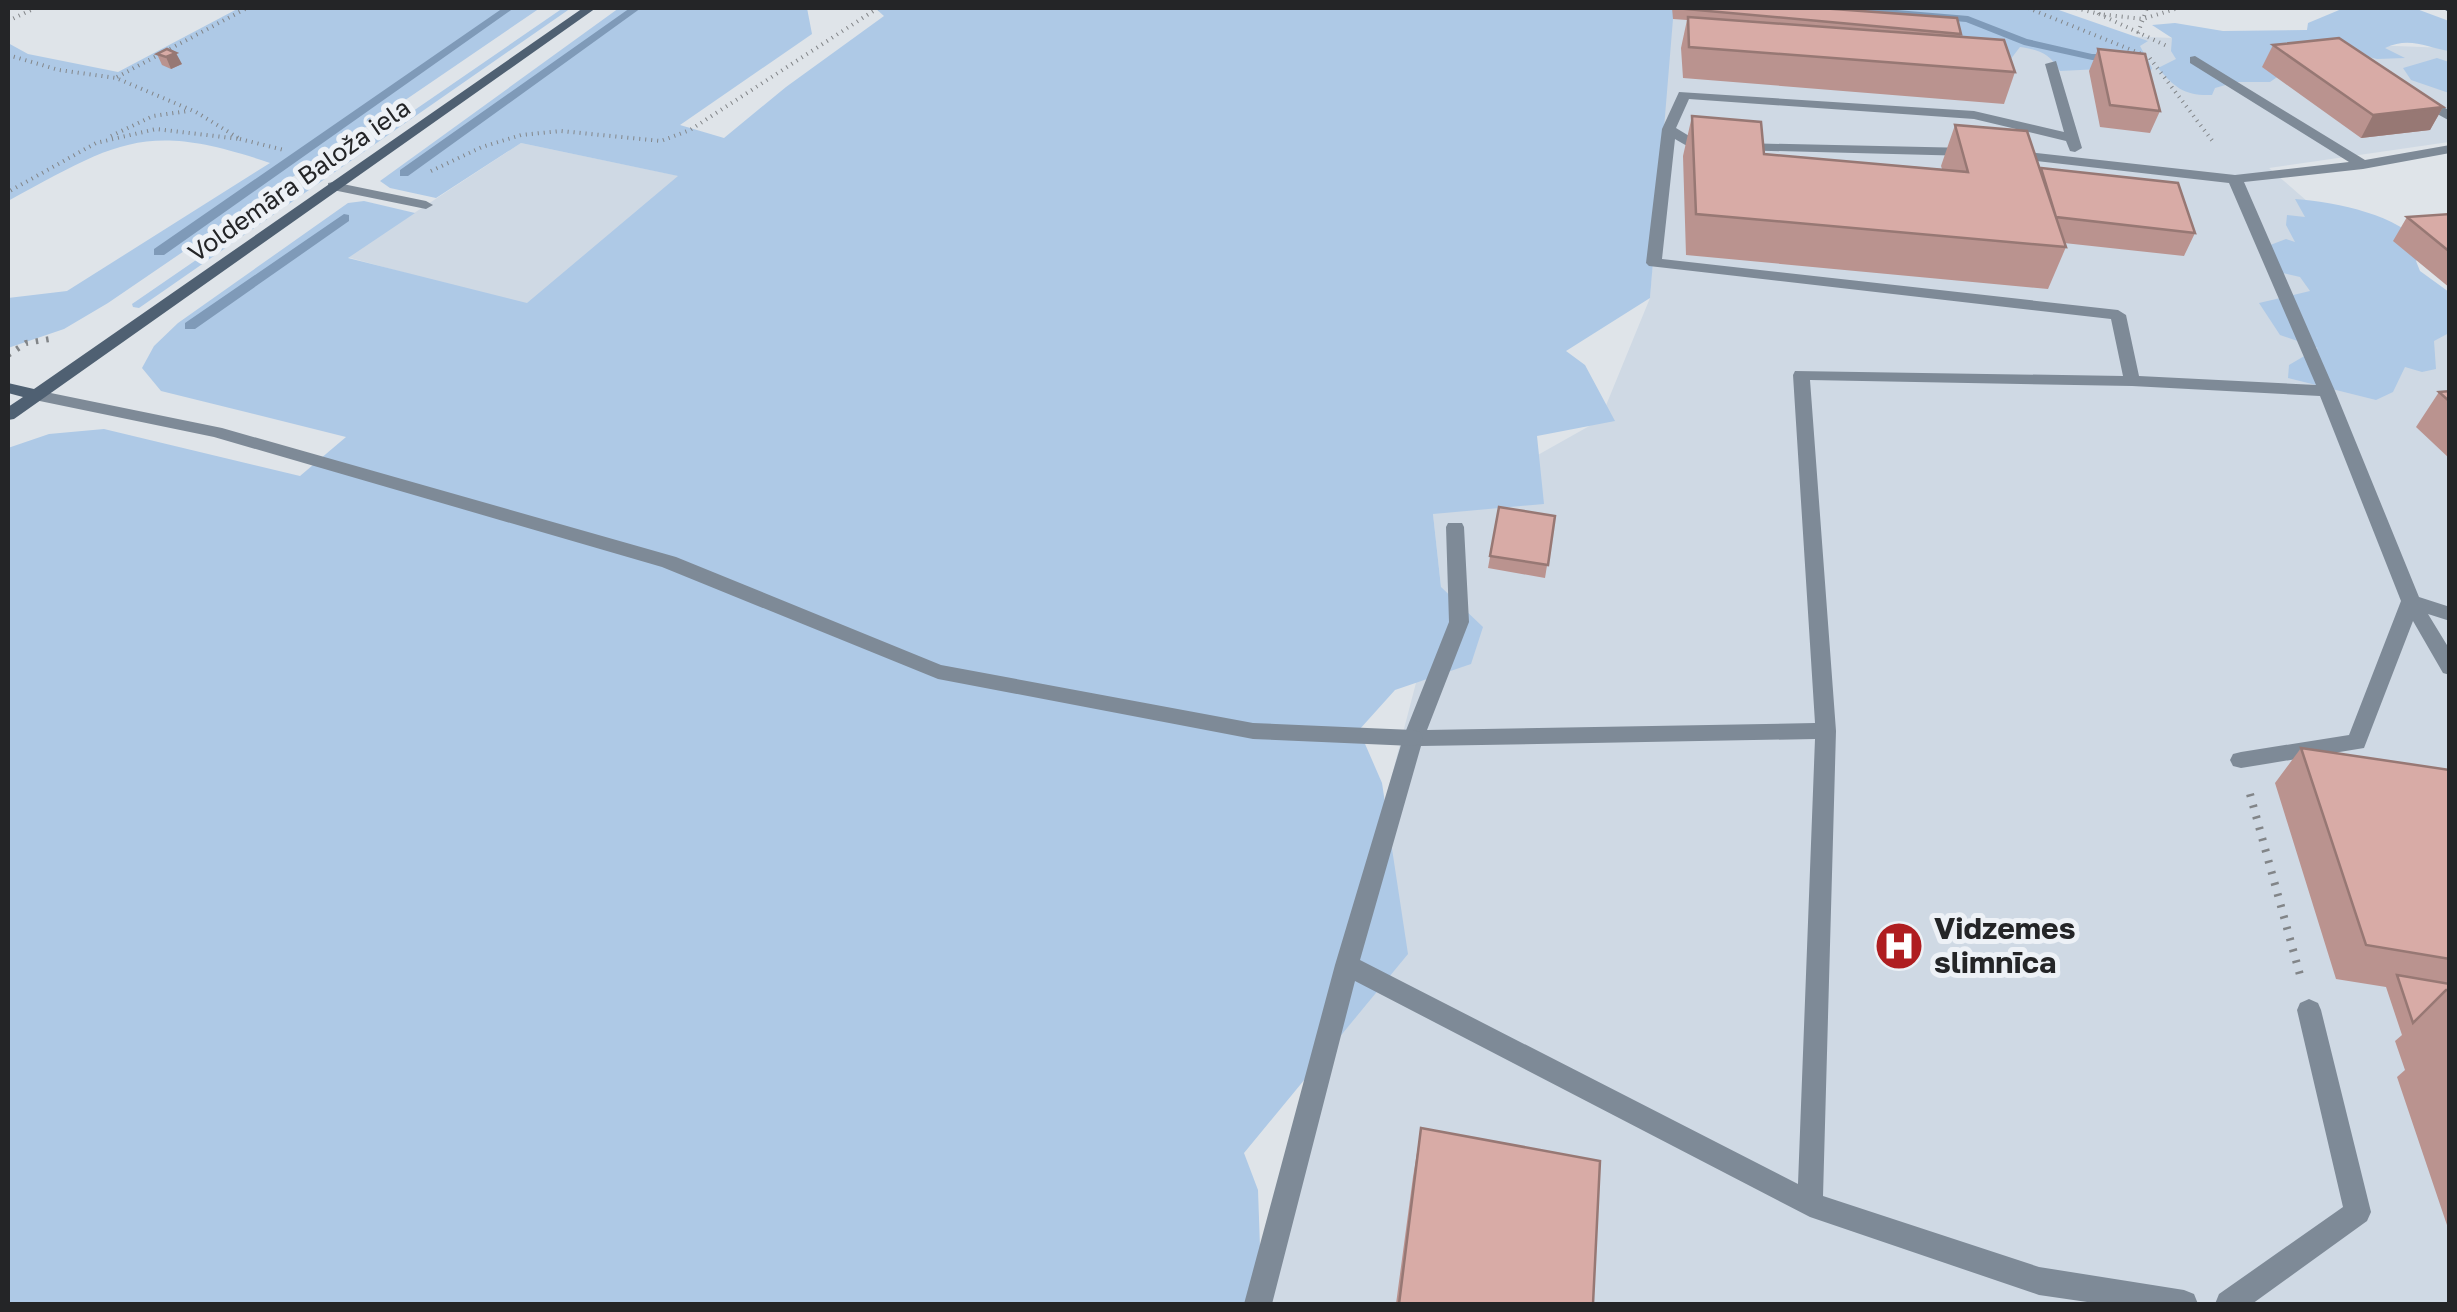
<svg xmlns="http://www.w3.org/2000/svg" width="2457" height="1312" viewBox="0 0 2457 1312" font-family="'Golos Text',sans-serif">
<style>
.built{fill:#cfd9e4}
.green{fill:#aec9e6}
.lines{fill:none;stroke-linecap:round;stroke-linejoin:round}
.stream{fill:#7f9ab8;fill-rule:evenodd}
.path-far2{stroke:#828588;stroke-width:4;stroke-dasharray:1 5;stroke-linecap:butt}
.path-far1{stroke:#828588;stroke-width:6;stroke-dasharray:2.5 8;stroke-linecap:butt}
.path{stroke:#828588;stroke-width:8;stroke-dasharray:2.5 9;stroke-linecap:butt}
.lane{fill:#7e8a97;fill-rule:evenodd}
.street{fill:#7e8a97;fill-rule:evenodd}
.secondary{fill:#4f6072;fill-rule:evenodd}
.wall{fill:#ba938f}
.shaded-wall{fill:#977874}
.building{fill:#d8aba6;stroke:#977874;stroke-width:2.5}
.labels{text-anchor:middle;stroke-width:10;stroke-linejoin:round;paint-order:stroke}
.far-street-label{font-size:25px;fill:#242527;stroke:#edf1f6}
.poi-label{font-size:30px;font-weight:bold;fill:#242527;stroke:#edf1f6;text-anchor:start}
</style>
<rect width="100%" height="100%" fill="#dfe4e9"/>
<!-- built -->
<path class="built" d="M1672,8L1953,30L2449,48V142L2269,168L2449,325V1304H1254L1441,587L1433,514L1600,420L1650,298Z
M521,143L785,198L583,315L489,296L347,257Z"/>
<!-- green -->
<path class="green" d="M239,8H540L108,303L64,329L8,348V298L67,291L270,163C145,120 117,142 8,201V43L28,54L118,72Z
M563,8H571L139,308L133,307L132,304Z
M619,8H807L812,34L680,125L724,138L786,87L884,16L875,8H2053L2148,41L2140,46L2152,68L2149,75L2100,69L2060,71C2049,53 2040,50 2020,47L2010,60L1867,8L1840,15L1673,19L1650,298L1566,351L1585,365L1615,421L1537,436L1544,504L1433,514L1441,587L1483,627L1471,664L1395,690L1359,730L1382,783L1408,954L1244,1153L1258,1190L1262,1304H8V448L49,434L104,429L300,476L346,437L161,391L142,368L154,346L178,323L348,203L364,201L415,213L348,258L527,303L678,176L521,143L436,198L390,188L380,181Z
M2344,8H2414L2449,21V51C2427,48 2410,36 2385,48L2405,58L2377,59L2360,55L2283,73L2270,82H2236L2215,88L2212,95C2185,96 2175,88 2158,68L2176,59L2171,51L2172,38L2152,25L2175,23L2223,31L2307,30L2308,23Z
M2437,58L2449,62V93L2411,80L2403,68Z
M2295,199C2341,203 2395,214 2427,247L2416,261L2420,271L2449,292V333L2434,341L2436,369L2422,372L2405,367L2393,392L2376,400L2288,378L2289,365L2318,348L2280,335L2259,303L2310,291L2300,277L2279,272L2265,247L2286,239L2295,242L2286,225L2287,215L2305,217Z"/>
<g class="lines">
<!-- stream -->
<path class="stream" d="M503,8H514L164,255H154V249Z
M630,8H641L408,176H400V170Z
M1837,8H1873L1968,16L2027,39L2092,54H2115L2121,57L2115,60H2092L2024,45L1966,22L1842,11Z
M344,214L349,215V221L195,329H185V323Z"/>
<!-- path-far2 -->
<path class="path-far2" d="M2028,8L2149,57L2214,143
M2076,8L2099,14L2167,46
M2095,8L2099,14L2143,19L2178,8
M8,21L35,8
M2138,33L2147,8
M8,55L59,70L116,78L196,112L240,139L156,129L96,143L8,192
M117,77L247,8
M111,136L153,116L188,111
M240,139L284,150
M431,171L482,147L521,135L561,131L661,141L690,130L878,8"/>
<!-- path-far1 -->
<path class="path-far1" d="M8,355L26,343L56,338"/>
<!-- path -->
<path class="path" d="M2250,794L2300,975"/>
<!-- lane -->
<path class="lane" d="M2195,56L2365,160L2450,145V153L2363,169L2244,182L2335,391L2419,597L2450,607V621L2428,614L2450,650V675L2443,673L2413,621L2364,748L2241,768L2233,766L2230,760L2233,754L2241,752L2349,735L2401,601L2320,396L2132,386L1810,380L1836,731L1823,1196L2039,1267L2184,1290L2194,1294L2198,1304H2101L2039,1295L1810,1217L1355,981L1272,1304H1244L1335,965L1403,738L1449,622L1446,527L1448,523H1462L1464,527L1469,622L1427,730L1815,723L1793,375L1795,371L2123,376L2111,319L1649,266L1646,263L1662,129L1679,92L1974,111L2064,132L2045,64L2056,61L2082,148L2075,152L2070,151L2066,141L1974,119L1689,99L1676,128L1699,142L1717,146C1703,156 1688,147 1675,139L1662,259L2118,310L2126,315L2139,376L2316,385L2229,183L2009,158L2002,154L2009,150L2235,175L2349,162L2190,63V57ZM1815,739L1798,1184L1360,960L1421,746Z
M2412,94H2422L2450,111V121L2412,100Z
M1739,143L1970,148L1977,152L1970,156L1734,150V144Z
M333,182L426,201L433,205L426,209L328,189V183Z
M2309,999L2318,1003L2321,1010L2371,1212L2367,1221L2252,1304H2215L2219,1294L2343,1207L2297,1010L2300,1003Z"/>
<!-- street -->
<path class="street" d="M36,390L222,428L676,557L941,665L1253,723L1413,730L1420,732L1423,738L1420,744L1413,746L1253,739L938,679L662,567L214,437L30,399V391Z"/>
<!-- secondary -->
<path class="secondary" d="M583,8H596L14,419L8,420V407L23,397L8,393V383L34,389Z
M2442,8H2450V13Z"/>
</g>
<!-- wall -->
<path class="wall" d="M1672,8H1820L1961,34L1960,37L2015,72L2004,104L1683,78L1681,48L1687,20L1673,19Z
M2273,45L2443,107L2430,130L2361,138L2262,67Z
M2098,49L2160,111L2150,133L2100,127L2089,71Z
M157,54L182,64L171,69L162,65Z
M1692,116L1764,154L1942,169L1941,166L1955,125L2040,170L2041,168L2195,233L2184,256L2064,243L2066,247L2048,289L1686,255L1683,156Z
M2450,214V288L2393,241L2407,217Z
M2450,391V459L2416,427L2439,392Z
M1499,507L1555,516L1545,578L1488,568Z
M2301,748L2450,770V1234L2397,1077L2405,1070L2395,1041L2402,1035L2386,987L2336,979L2275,783Z
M1421,1128L1593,1304H1396L1413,1177Z"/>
<!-- shaded-wall -->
<path class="shaded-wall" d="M176,53L182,64L171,69L166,57Z
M2443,107L2430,130L2361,138L2373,115Z"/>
<!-- building -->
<path class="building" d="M1675,8H1820L1957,18L1961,34Z
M1688,17L2004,40L2015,72L1689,47Z
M2339,38L2443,107L2373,115L2273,45Z
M167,49L176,53L166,57L157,54Z
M2098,49L2145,54L2160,111L2110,105Z
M1692,116L1761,122L1764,154L1968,172L1955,125L2027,131L2066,247L1696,214Z
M2041,168L2178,183L2195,233L2056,217Z
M2450,214V252L2407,217Z
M2450,391V402L2439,392Z
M1499,507L1555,516L1548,565L1490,556Z
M2301,748L2450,770V959L2366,945Z
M2397,975L2450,984V990H2446L2413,1023Z
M1421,1128L1600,1161L1593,1304H1399Z"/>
<!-- icons -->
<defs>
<g id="hospital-disc" transform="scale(2.5)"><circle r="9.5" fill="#af1d20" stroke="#edf1f6"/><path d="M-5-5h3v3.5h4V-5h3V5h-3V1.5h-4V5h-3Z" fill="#fff"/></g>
</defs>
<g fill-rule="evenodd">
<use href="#hospital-disc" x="1899" y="946"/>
</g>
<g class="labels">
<!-- far-street labels -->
<g class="far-street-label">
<text transform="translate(299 180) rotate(-35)" y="9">Voldemāra Baloža iela</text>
</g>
<!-- poi labels -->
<g class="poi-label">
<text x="1934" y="939">Vidzemes<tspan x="1934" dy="34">slimnīca</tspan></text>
</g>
</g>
<!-- border -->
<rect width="2457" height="1312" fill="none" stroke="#242527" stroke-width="20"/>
</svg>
